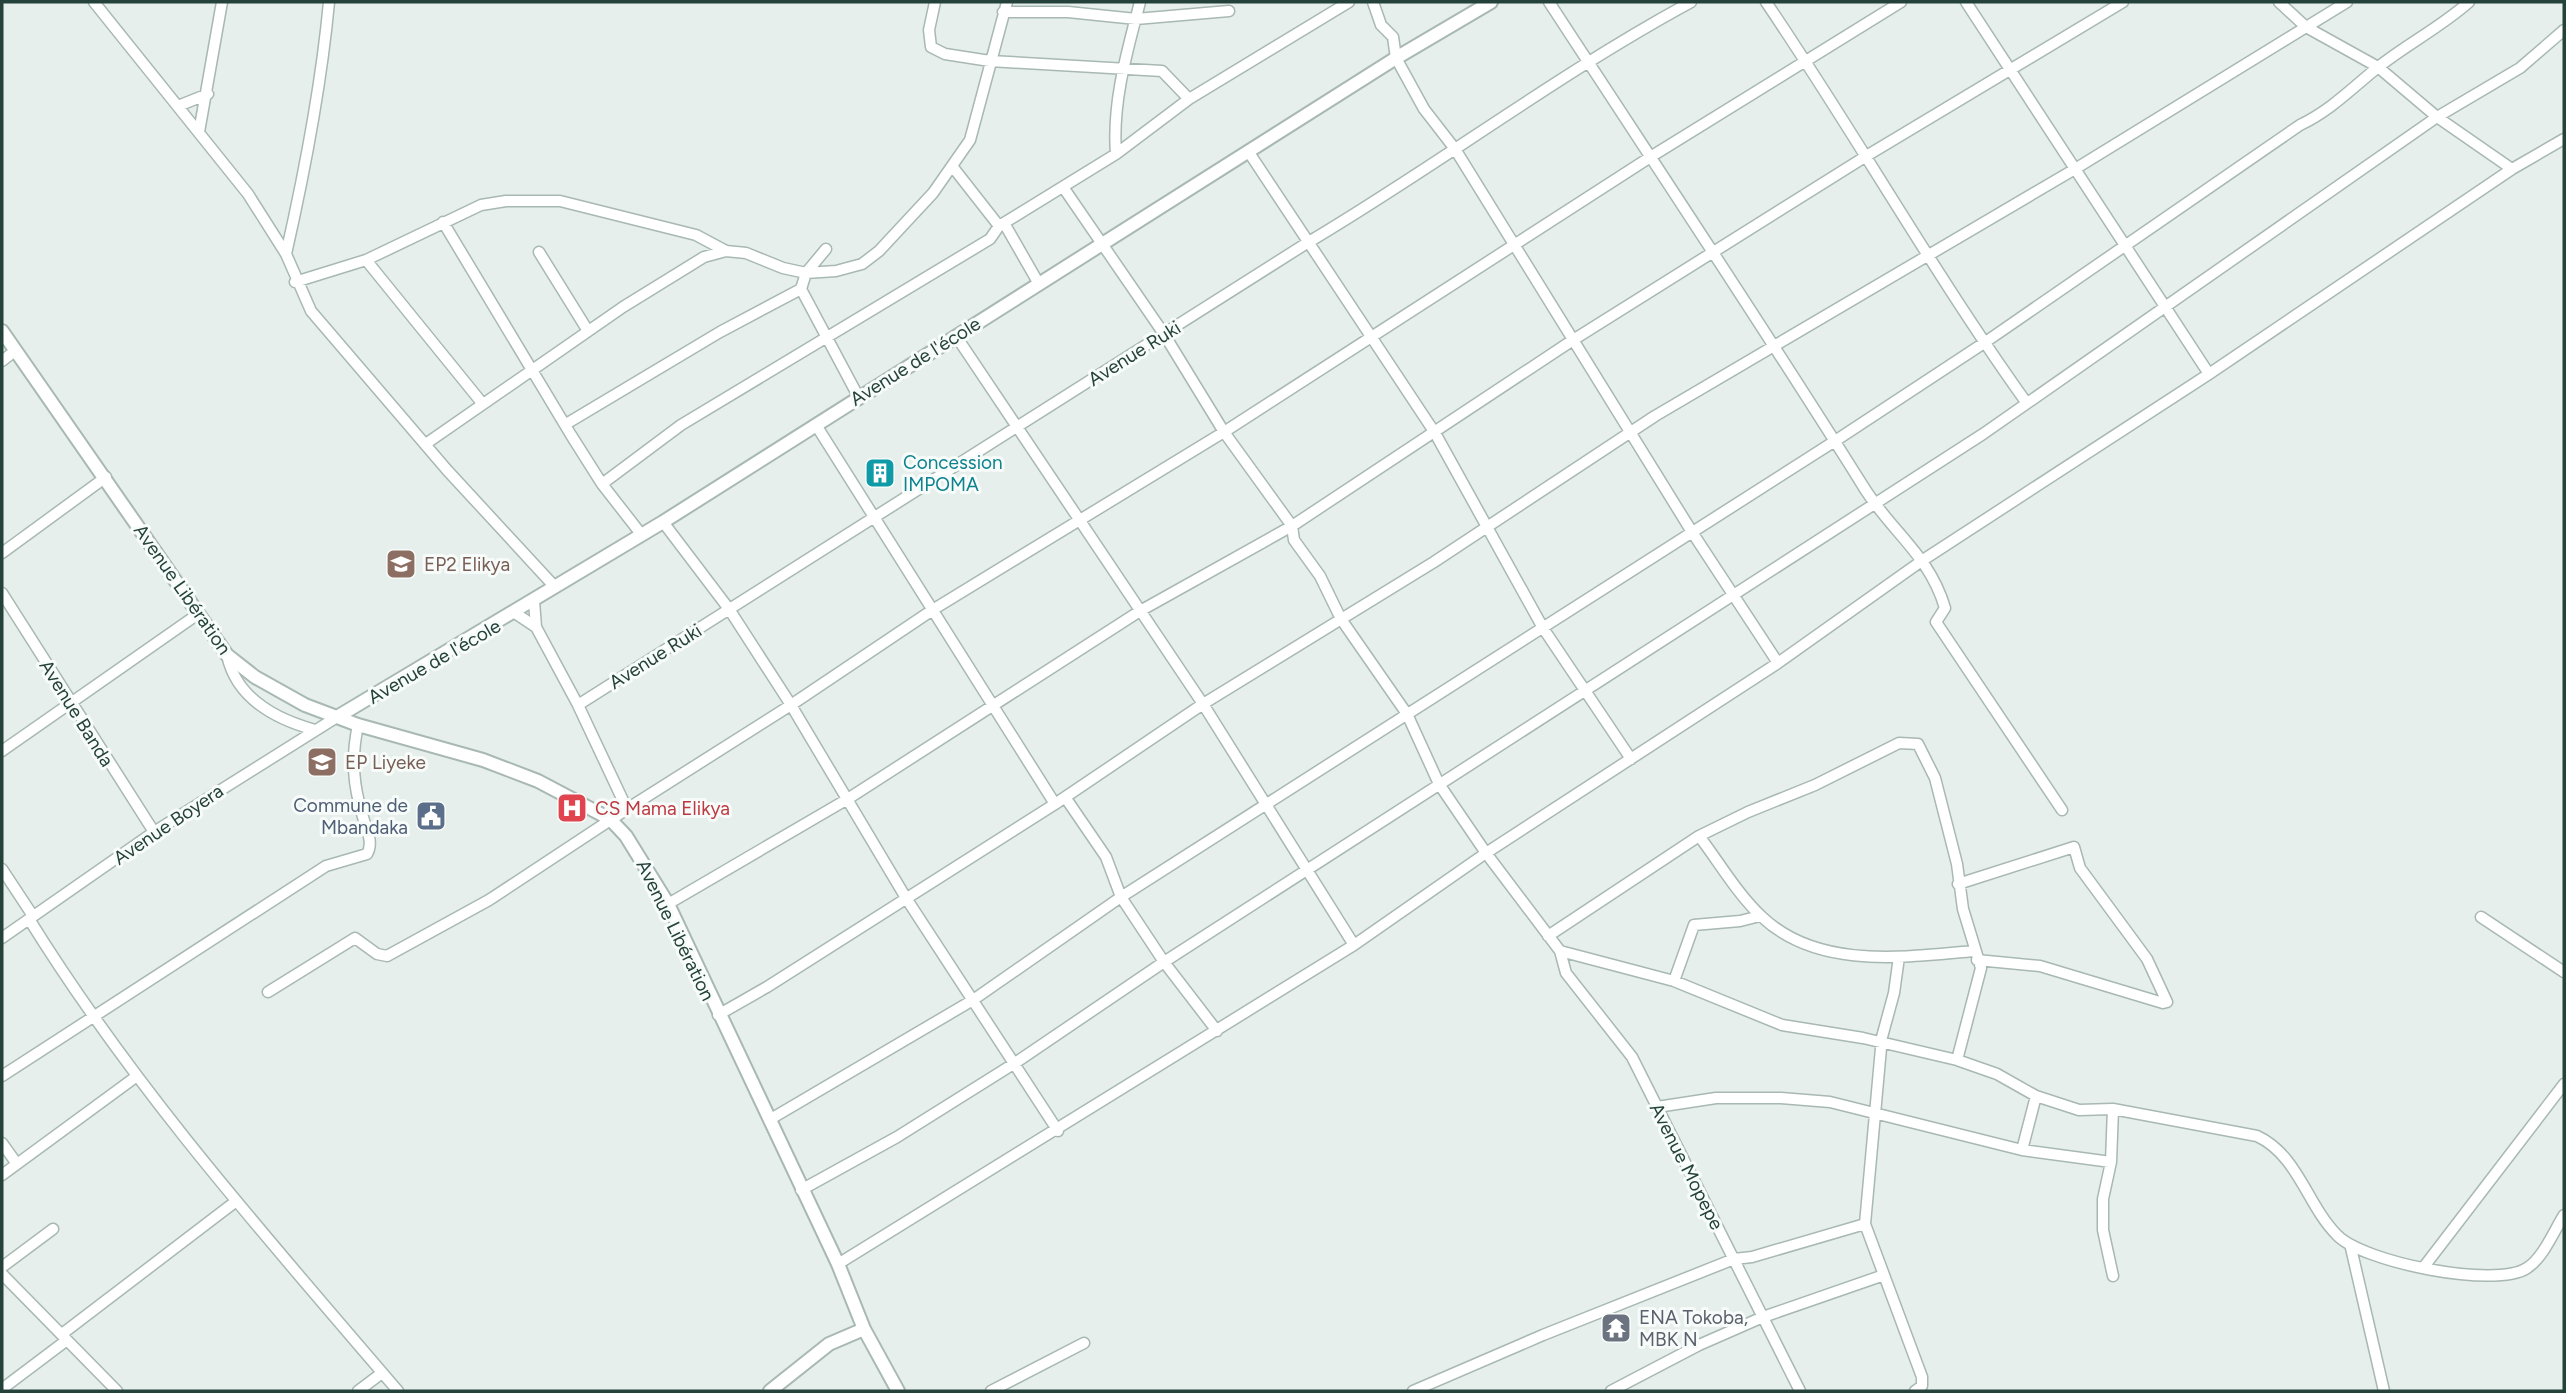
<svg xmlns="http://www.w3.org/2000/svg" width="2566" height="1393" viewBox="0 0 2566 1393" font-family="Figtree,sans-serif">
<style>
.lines{fill:none;stroke-linecap:round;stroke-linejoin:round}
.minor-casing{stroke:#a8b8b2;stroke-width:13}
.tertiary-casing{stroke:#a8b8b2;stroke-width:16}
.minor{stroke:#fff;stroke-width:10}
.tertiary{stroke:#fff;stroke-width:12}
.labels{text-anchor:middle;stroke-width:6;stroke-linejoin:round;paint-order:stroke}
.street-label{font-size:19px;fill:#24423a;stroke:#f7fbf9}
.culture-label{font-size:19px;fill:#0d838f;stroke:#f7fbf9;text-anchor:start}
.education-label{font-size:19px;fill:#785e54;stroke:#f7fbf9;text-anchor:start}
.service-label{font-size:19px;fill:#4e5e75;stroke:#f7fbf9;text-anchor:end}
.health-label{font-size:19px;fill:#be3a42;stroke:#f7fbf9;text-anchor:start}
.worship-label{font-size:19px;fill:#5b616d;stroke:#f7fbf9;text-anchor:start}
</style>
<rect width="100%" height="100%" fill="#e6efeb"/>
<g class="lines">
<!-- minor casing -->
<g class="minor-casing">
<path id="minor" d="M94,2L248,194L286,254L311,311L447,470L555,587
M935,2L929,30L931,47L945,54L990,61L1162,71L1189,99L1116,154L999,226L952,166
M1373,2L1381,25L1393,37L1396,58L1424,109L1455,149L1692,532L1778,663
M1549,2C1654,163 1761,323 1863,486C1891,532 1929,554 1945,608L1936,622L2062,810
M1766,2C1855,133 1933,272 2026,402
M1966,2L2209,374
M2279,2L2306,27L2378,67L2437,117L2512,169
M1003,12H1068L1136,19L1229,11
M1189,99L1349,2
M178,106L208,94
M199,132L222,2
M1248,151L1435,433L1543,628L1631,759
M1116,154C1112,102 1127,52 1140,2
M1063,187L1164,334L1224,432L1292,526L1294,540L1320,576L1341,619L1407,714L1439,784L1486,853L1560,951L1674,981L1782,1025L1863,1038L1957,1060L1997,1074L2036,1096L2079,1110L2113,1109L2257,1136C2298,1155 2307,1205 2337,1235C2362,1262 2496,1289 2527,1268C2543,1258 2554,1231 2564,1215
M443,222L571,435L602,484L641,534
M1004,223L1039,284
M826,249L806,273L801,289L858,396
M539,252L588,331
M286,254C305,170 321,88 329,2
M366,260L482,403
M295,282L366,260L481,205L506,201H560L696,235L726,251
M956,336L1203,704L1354,945
M2,361L16,350
M566,424L720,332L801,289
M816,425L1055,804
M427,443L623,307L704,257L726,251L746,253L783,268L806,273L836,271L862,264L879,251L933,193L970,140L1007,2
M602,484L681,425L990,239L999,226
M663,522L729,609L791,705L906,898L1058,1131
M2,553L106,477
M2,593L154,832
M534,601L536,627L578,705L627,809
M515,613L536,627
M227,655C236,698 275,719 315,730
M578,705L1307,243C1437,166 1558,74 1691,2
M2,751L198,614
M1065,797L1106,857L1121,897L1164,962L1217,1031
M1699,836C1719,862 1738,895 1762,917C1818,970 1904,957 1974,951
M2,869L33,916
M1958,884L2074,847L2080,868L2147,959L2167,1002L2163,1003L2040,966L1977,960
M668,904L846,800L1140,611L1292,526L1573,340L1868,155L2123,2
M2481,917L2564,972
M29,919C135,1090 268,1239 398,1391
M1548,936L1699,836L1748,812L1815,785L1899,743L1918,744L1935,778L1957,864L1963,909L1981,968L1957,1060
M2,938L154,832L337,717
M1560,951L1566,973L1632,1057L1800,1391
M1674,981L1694,925L1740,921L1760,916
M268,992L355,938L377,954L387,956L489,900L627,809L791,705L934,609L1224,432L1652,156L1901,2
M718,1015L767,987L1055,804L1203,704L1434,562L1655,416L2075,169L2347,2
M2,1076L326,866L367,854C374,842 366,829 363,817C353,785 351,758 358,725
M1657,1107L1716,1098H1781L1830,1102L2022,1150L2111,1162
M2113,1109L2111,1162L2103,1199V1230L2113,1276
M769,1120L973,1000L1121,897L1835,441L1984,343L2300,125C2331,110 2351,89 2377,68C2407,44 2441,27 2469,2
M2,1143L17,1164
M2022,1150L2036,1096
M2,1175L137,1076
M801,1190L897,1137L1015,1063L1164,962L1983,434L2437,117L2520,68L2564,30
M1865,1224L1922,1377V1386L1915,1391
M2351,1248L2384,1391
M838,1264L1354,945L1486,853L1778,663L1923,560L2209,374L2512,169L2564,139
M2,1267L53,1229
M2423,1268L2564,1084
M2,1274L117,1391
M62,1334L235,1202
M2,1389L67,1340
M358,1391L382,1373
M991,1391L1084,1343
M1413,1391L1543,1335L1734,1259L1752,1257L1865,1224L1882,1037L1894,993L1899,957
M1611,1391L1699,1345L1763,1317L1884,1275"/>
</g>
<!-- tertiary casing -->
<g class="tertiary-casing">
<path id="tertiary" d="M2,331L227,655L255,677L305,705L358,725L483,760L538,781L610,819L626,836L668,904L838,1264L864,1329L898,1391
M337,717L663,522L1396,58L1491,2
M770,1391L829,1344L864,1329"/>
</g>
<!-- minor -->
<use href="#minor" class="minor"/>
<!-- tertiary -->
<use href="#tertiary" class="tertiary"/>
</g>
<!-- icons -->
<defs>
<g id="building-square" transform="scale(1.575)"><rect x="-9" y="-9" width="18" height="18" rx="4" fill="#0f9aa8" stroke="#f7fbf9"/><path d="M-4-6H4V6H1V3H-1V6H-4ZM-2.5-4.3h1.7v1.8h-1.7ZM.8-4.3h1.7v1.8H.8ZM-2.5-1h1.7V.8h-1.7ZM.8-1h1.7V.8H.8Z" fill="#fff"/></g>
<g id="school-square" transform="scale(1.575)"><rect x="-9" y="-9" width="18" height="18" rx="4" fill="#8d6e63" stroke="#f7fbf9"/><path d="M0-5L7-2L0 1L-7-2ZM-4 1L0 2.5L4 1V4Q0 6-4 4Z" fill="#fff"/></g>
<g id="hospital-square" transform="scale(1.575)"><rect x="-9" y="-9" width="18" height="18" rx="4" fill="#e0444e" stroke="#f7fbf9"/><path d="M-5-5h3v3.5h4V-5h3V5h-3V1.5h-4V5h-3Z" fill="#fff"/></g>
<g id="civic-square" transform="scale(1.575)"><rect x="-9" y="-9" width="18" height="18" rx="4" fill="#5c6f8a" stroke="#f7fbf9"/><path d="M-.6-6.5H3V-4.5H.6V-3L4-1V1h2V6H-6V1h2V-1L-.6-3ZM-1.2 2.5V6h2.4V2.5Z" fill="#fff"/></g>
<g id="temple-square" transform="scale(1.575)"><rect x="-9" y="-9" width="18" height="18" rx="4" fill="#6b7280" stroke="#f7fbf9"/><path d="M0-6L5-2H3V0L6.5 2.5H4V6H1.5V3h-3V6H-4V2.5H-6.5L-3 0V-2H-5Z" fill="#fff"/></g>
</defs>
<g fill-rule="evenodd">
<use href="#building-square" x="880" y="473"/>
<use href="#school-square" x="401" y="564"/>
<use href="#school-square" x="322" y="762"/>
<use href="#hospital-square" x="572" y="808"/>
<use href="#civic-square" x="431" y="816"/>
<use href="#temple-square" x="1616" y="1328"/>
</g>
<g class="labels">
<!-- street labels -->
<g class="street-label">
<text transform="translate(1134 353) rotate(-32)" y="7">Avenue Ruki</text>
<text transform="translate(915 361) rotate(-32)" y="7">Avenue de l'école</text>
<text transform="translate(183 589) rotate(55)" y="7">Avenue Libération</text>
<text transform="translate(655 656) rotate(-32)" y="7">Avenue Ruki</text>
<text transform="translate(434 661) rotate(-30)" y="7">Avenue de l'école</text>
<text transform="translate(77 713) rotate(58)" y="7">Avenue Banda</text>
<text transform="translate(168 824) rotate(-34)" y="7">Avenue Boyera</text>
<text transform="translate(676 930) rotate(64)" y="7">Avenue Libération</text>
<text transform="translate(1687 1166) rotate(63)" y="7">Avenue Mopepe</text>
</g>
<!-- culture labels -->
<g class="culture-label">
<text x="903" y="469">Concession<tspan x="903" dy="22">IMPOMA</tspan></text>
</g>
<!-- education labels -->
<g class="education-label">
<text x="424" y="571">EP2 Elikya</text>
<text x="345" y="769">EP Liyeke</text>
</g>
<!-- service labels -->
<g class="service-label">
<text x="408" y="812">Commune de<tspan x="408" dy="22">Mbandaka</tspan></text>
</g>
<!-- health labels -->
<g class="health-label">
<text x="595" y="815">CS Mama Elikya</text>
</g>
<!-- worship labels -->
<g class="worship-label">
<text x="1639" y="1324">ENA Tokoba,<tspan x="1639" dy="22">MBK N</tspan></text>
</g>
</g>
<!-- border -->
<rect width="2566" height="1393" fill="none" stroke="#24423a" stroke-width="7"/>
</svg>
